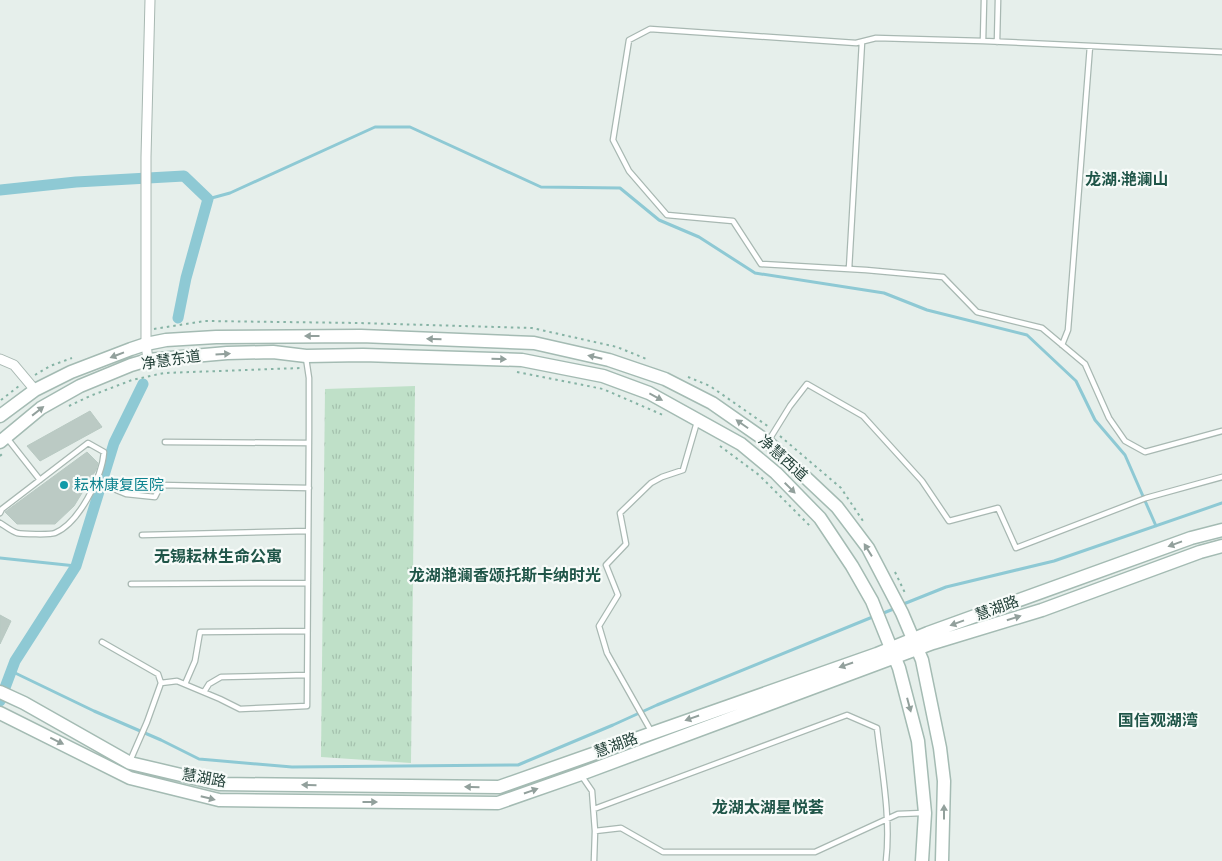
<svg xmlns="http://www.w3.org/2000/svg" width="1222" height="861" viewBox="0 0 1222 861" font-family="'Alegreya Sans','Noto Sans SC',sans-serif">
<style>
.park{fill:url(#park-tufts)}
.lines{fill:none;stroke-linecap:round;stroke-linejoin:round}
.stream{stroke:#8ec9d4;stroke-width:3}
.canal{stroke:#8ec9d4;stroke-width:11}
.building{fill:#bbcac4;stroke:#b8c9c2}
.lane-casing{stroke:#a8b8b2;stroke-width:7}
.street-casing{stroke:#a8b8b2;stroke-width:11}
.secondary-casing{stroke:#a4bbb3;stroke-width:15}
.path{stroke:#86b3a5;stroke-width:2;stroke-dasharray:2.5 4;stroke-linecap:butt}
.lane{stroke:#fff;stroke-width:4.5}
.street{stroke:#fff;stroke-width:9}
.secondary{stroke:#fff;stroke-width:12}
.oneway{fill:#92a09c}
.culture-dot{fill:#0f9aa8;stroke:#f7fbf9;stroke-width:2}
.labels{text-anchor:middle;stroke-width:4.5;stroke-linejoin:round;paint-order:stroke}
.street-label{font-size:15px;fill:#24423a;stroke:#f7fbf9}
.culture-label{font-size:15px;fill:#0d838f;stroke:#f7fbf9;text-anchor:start}
.neighbourhood-label{font-size:16px;font-weight:bold;fill:#1f5548;stroke:#f7fbf9}
</style>
<defs>
<pattern id="park-tufts" width="24" height="20" patternUnits="userSpaceOnUse" patternTransform="scale(1.25)"><rect width="24" height="20" fill="#bfe0c8"/><path d="M3 7l-1-3M5 7V3M7 7l1-3M15 17l-1-3M17 17v-4M19 17l1-3" fill="none" stroke="#a4c1ad"/></pattern>
</defs>
<rect width="100%" height="100%" fill="#e6efeb"/>
<!-- park -->
<path class="park" d="M415,386L411,763L321,757L325,389Z"/>
<g class="lines">
<!-- stream -->
<path class="stream" d="M208,199L230,193L375,127H410L541,187L620,188L659,220L699,237L755,273L884,293L927,310L1027,335L1076,381L1095,420L1125,455L1156,526
M0,558L76,566
M901,605L946,587L1054,561L1222,503
M881,614L896,608
M11,671L94,711L161,740L199,759L292,767L518,765L613,725L657,705L875,616"/>
<!-- canal -->
<path class="canal" d="M0,190L76,182L184,176L208,199L186,278L178,318
M0,701L15,661L76,566L114,443L143,384"/>
</g>
<!-- building -->
<path class="building" d="M90,411L102,427L40,461L27,446Z
M87,452L98,463L96,470L74,506L55,524H17L5,512Z
M0,615L11,621L0,644Z"/>
<g class="lines">
<!-- lane casing -->
<g class="lane-casing">
<path id="lane" d="M983,41L984,0
M997,42L998,0
M1222,52L983,41L876,38L856,43L650,29L629,40L613,140L629,171L667,215L733,221L761,264L866,270L943,277L977,312L1042,328L1085,364L1109,418L1125,441L1145,452L1222,431
M849,269L862,42
M1062,345L1068,330L1090,46
M7,438L40,480
M769,440L790,406L807,384L863,416L922,481L949,521L998,508L1016,548L1146,498L1222,477
M165,442L309,443
M97,482L126,494L155,497L161,485L309,488
M0,513L2,509L88,443L104,452C102,477 79,523 55,533C50,535 22,534 17,533C11,531 5,526 0,523
M142,535L308,531
M131,584L308,583
M102,642L158,674L161,683
M185,684L195,661L200,632L307,631
M204,692L209,684L221,677L307,675
M651,731L607,653L599,626L618,595L606,565L626,544L620,513L651,483L662,477L683,470L697,422
M130,761L147,722L161,683L177,681L220,699L240,709L307,706L309,429V378L306,358
M581,775L592,791L595,831L621,828L663,852H815L898,814L923,813
M594,809L847,715L877,728C882,771 891,818 886,861
M594,861L595,831"/>
</g>
<!-- street casing -->
<g class="street-casing">
<path id="street" d="M0,359L14,365L35,390
M148,360L146,344V157L150,0"/>
</g>
<!-- secondary casing -->
<g class="secondary-casing">
<path id="secondary" d="M0,416L35,390L71,372L131,349L146,344L166,340L216,337L361,336L534,343L609,360L665,379L712,403L768,442L837,507L868,548L902,613L922,660L940,748L944,781L942,861
M0,442L41,408L80,386L131,365L148,360L227,353L273,352L306,356L363,355L522,360L603,376L649,393L741,444L776,473L820,518L852,566L872,601L899,668L918,741L925,813L922,861
M0,692L24,703L130,763L219,784L499,787L877,654L928,633L1191,538L1222,530
M0,713L130,778L219,800L498,803L581,774L933,643L1042,610L1200,552L1222,546"/>
</g>
<!-- path -->
<path class="path" d="M154,329L205,321L359,323L532,328L617,347L649,360
M517,372L603,389L663,415
M35,375L50,366L72,358
M688,377L710,386L769,427
M1,400L19,386
M69,406L90,396L132,380L164,373L301,368
M780,436L841,488L863,521
M720,446L759,475L811,527
M0,456L4,452
M895,572L906,595"/>
<!-- lane -->
<use href="#lane" class="lane"/>
<!-- street -->
<use href="#street" class="street"/>
<!-- secondary -->
<use href="#secondary" class="secondary"/>
</g>
<!-- one-way arrows -->
<defs><path id="oneway-solid" d="M-6-.8H1V-3.2L6.5 0L1 3.2V.8H-6Z" transform="scale(1.25)"/></defs>
<g class="oneway">
<use href="#oneway-solid" transform="translate(312 336) rotate(180)"/>
<use href="#oneway-solid" transform="translate(434 339) rotate(-178)"/>
<use href="#oneway-solid" transform="translate(223 354) rotate(-4)"/>
<use href="#oneway-solid" transform="translate(117 355) rotate(159)"/>
<use href="#oneway-solid" transform="translate(595 357) rotate(-167)"/>
<use href="#oneway-solid" transform="translate(499 359) rotate(2)"/>
<use href="#oneway-solid" transform="translate(656 397) rotate(28)"/>
<use href="#oneway-solid" transform="translate(38 411) rotate(-38)"/>
<use href="#oneway-solid" transform="translate(742 424) rotate(-145)"/>
<use href="#oneway-solid" transform="translate(790 488) rotate(45)"/>
<use href="#oneway-solid" transform="translate(1175 544) rotate(160)"/>
<use href="#oneway-solid" transform="translate(868 550) rotate(-122)"/>
<use href="#oneway-solid" transform="translate(1014 618) rotate(-17)"/>
<use href="#oneway-solid" transform="translate(957 623) rotate(160)"/>
<use href="#oneway-solid" transform="translate(846 665) rotate(161)"/>
<use href="#oneway-solid" transform="translate(909 705) rotate(75)"/>
<use href="#oneway-solid" transform="translate(692 718) rotate(161)"/>
<use href="#oneway-solid" transform="translate(57 741) rotate(26)"/>
<use href="#oneway-solid" transform="translate(309 785) rotate(-179)"/>
<use href="#oneway-solid" transform="translate(472 787) rotate(-179)"/>
<use href="#oneway-solid" transform="translate(531 791) rotate(-19)"/>
<use href="#oneway-solid" transform="translate(208 798) rotate(14)"/>
<use href="#oneway-solid" transform="translate(370 802)"/>
<use href="#oneway-solid" transform="translate(944 812) rotate(-90)"/>
</g>
<!-- markers -->
<circle class="culture-dot" cx="64" cy="485" r="5"/>
<g class="labels">
<!-- street labels -->
<g class="street-label">
<text transform="translate(171 360) rotate(-8)" y="5">净慧东道</text>
<text transform="translate(783 458) rotate(42)" y="5">净慧西道</text>
<text transform="translate(997 608) rotate(-20)" y="5">慧湖路</text>
<text transform="translate(616 745) rotate(-20)" y="5">慧湖路</text>
<text transform="translate(204 778) rotate(10)" y="5">慧湖路</text>
</g>
<!-- culture labels -->
<g class="culture-label">
<text x="74" y="490">耘林康复医院</text>
</g>
<!-- neighbourhood labels -->
<g class="neighbourhood-label">
<text x="1127" y="185">龙湖·滟澜山</text>
<text x="218" y="562">无锡耘林生命公寓</text>
<text x="505" y="581">龙湖滟澜香颂托斯卡纳时光</text>
<text x="1158" y="726">国信观湖湾</text>
<text x="768" y="813">龙湖太湖星悦荟</text>
</g>
</g>
</svg>
